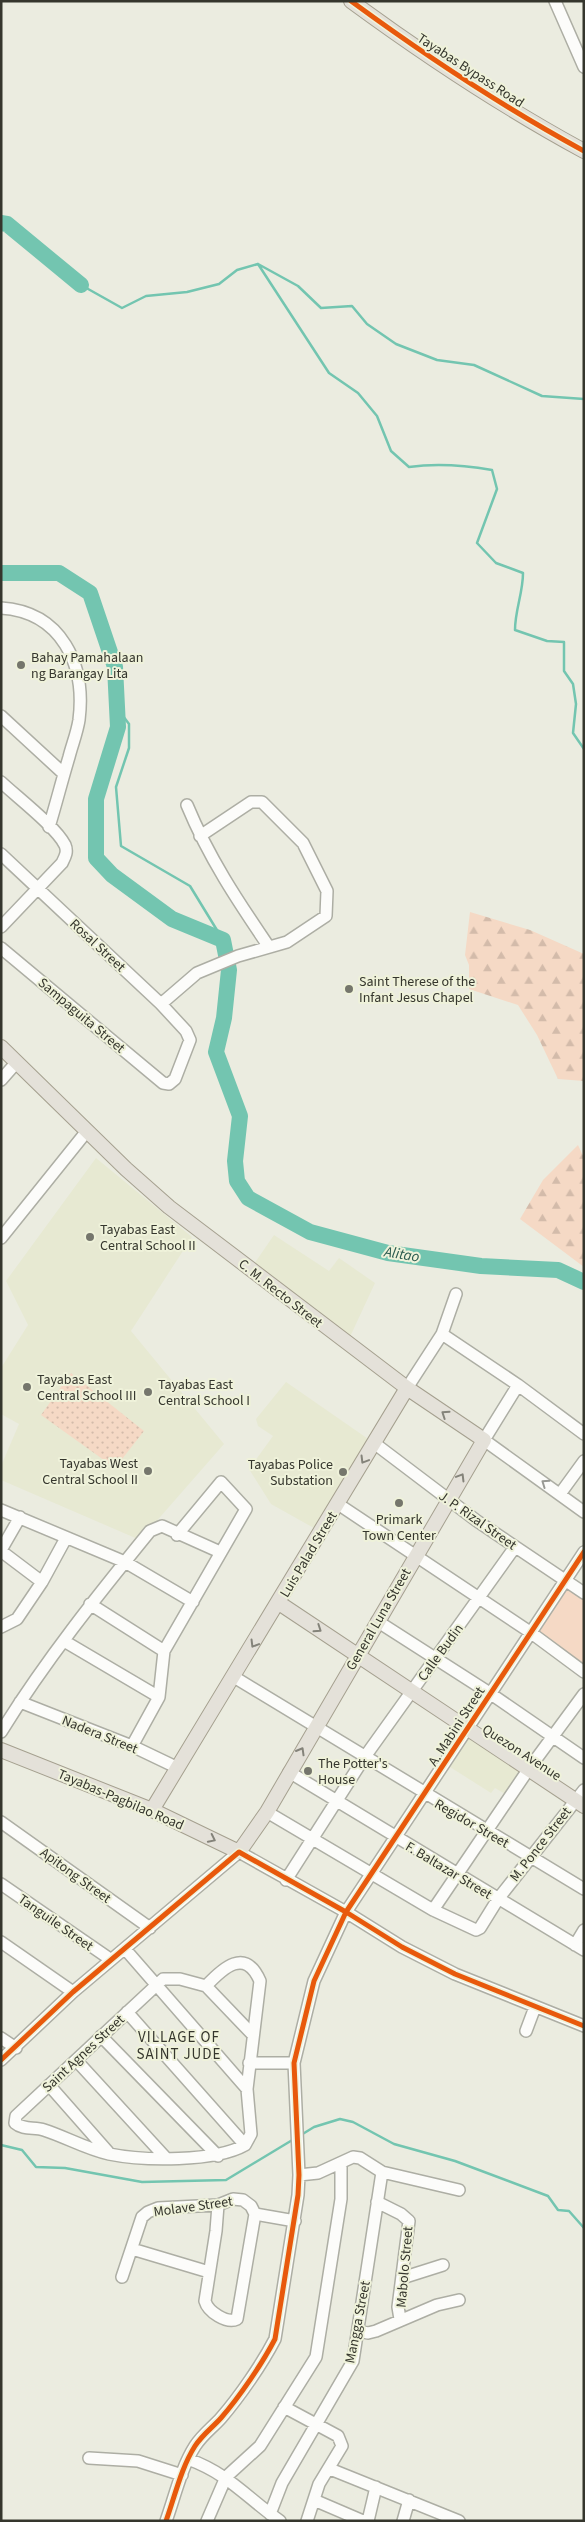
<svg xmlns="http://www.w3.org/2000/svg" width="585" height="2522" viewBox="0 0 585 2522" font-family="'Source Sans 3',sans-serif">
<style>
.built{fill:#e7e9d2}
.grass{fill:url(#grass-dots)}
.forest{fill:url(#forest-firs)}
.park{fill:#f5d9c5}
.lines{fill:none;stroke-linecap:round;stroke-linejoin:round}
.stream{stroke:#73c5b0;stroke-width:2.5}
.river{stroke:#73c5b0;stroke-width:16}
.minor-casing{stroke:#adaea4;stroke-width:14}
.major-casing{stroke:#a5a08f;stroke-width:16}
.minor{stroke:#fcfcfa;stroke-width:11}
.major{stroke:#e4e1d9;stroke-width:14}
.cycleway-casing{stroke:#eff2da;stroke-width:8}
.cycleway{stroke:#e8590c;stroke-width:5}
.oneway{stroke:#84837a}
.oneway2{stroke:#989994}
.poi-dot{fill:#75766c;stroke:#eff2da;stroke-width:2}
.labels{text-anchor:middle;stroke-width:4;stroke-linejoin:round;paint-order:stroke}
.street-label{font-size:14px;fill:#35362d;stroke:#eff2da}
.poi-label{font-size:14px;fill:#35362d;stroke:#eff2da;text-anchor:start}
.water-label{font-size:15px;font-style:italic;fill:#2b5b4f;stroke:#eff2da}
.neighbourhood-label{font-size:15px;letter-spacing:1px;fill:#35362d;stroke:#eff2da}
</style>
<defs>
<pattern id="grass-dots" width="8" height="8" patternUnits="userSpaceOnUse" patternTransform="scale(1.25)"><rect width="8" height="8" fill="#f5d9c5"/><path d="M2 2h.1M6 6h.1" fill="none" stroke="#d3bbaa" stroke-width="1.8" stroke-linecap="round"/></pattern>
<pattern id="forest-firs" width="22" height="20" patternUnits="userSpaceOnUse" patternTransform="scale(1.25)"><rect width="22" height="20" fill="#f5d9c5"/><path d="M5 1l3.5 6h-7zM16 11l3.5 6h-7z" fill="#d3bbaa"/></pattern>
</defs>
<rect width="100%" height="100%" fill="#ebece0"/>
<!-- built -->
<path class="built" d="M96,1158L192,1237L131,1331L224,1444L140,1540L1,1480V1466L19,1424L1,1414V1368L28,1325L6,1281Z
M274,1235L329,1271L339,1258L375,1283L349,1339L252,1267Z
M286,1382L374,1443L321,1532L271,1504L249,1469L273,1436L258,1426L256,1419Z
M470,1736L522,1771L507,1795L495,1788L491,1793L450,1767Z"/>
<!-- grass -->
<path class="grass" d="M71,1373L144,1431L115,1468L41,1415Z"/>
<!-- forest -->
<path class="forest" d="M470,912L530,930L584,954V1081L558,1079L537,1035L518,1005L469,989V965L465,955Z
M578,1145L584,1158V1267L520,1219L543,1180Z"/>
<!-- park -->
<path class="park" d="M565,1579L584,1593V1672L530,1632Z"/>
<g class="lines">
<!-- stream -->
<path class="stream" d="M258,264L329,373L358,393L377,416L391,451L409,467C438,463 463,465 492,470L497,489L477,543L496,563L523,573C523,593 515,610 515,630L547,641L564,642V671L573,684L576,704L573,733L584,749
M81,285L122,308L146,296L187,292L219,284L237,270L258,264L298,286L321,308L352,306L367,324L396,344L437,360L474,365L542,396L584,399
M117,708L129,724V748L116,787L121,846L190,886L223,940
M301,2135L314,2127L340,2119L353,2122L394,2144L455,2161L548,2196L558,2210L569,2211L584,2228
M1,2145L22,2150L36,2167L65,2168L142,2182L226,2180L294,2139"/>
<!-- river -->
<path class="river" d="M1,223L7,224L81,285
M1,573H59L90,593L115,667L118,727L96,799V858L112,875L172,919L223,940L229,970L224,1018L216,1052L240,1116L235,1161L237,1181L248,1198L310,1232L388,1253L481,1266L558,1270L584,1282"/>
<!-- minor casing -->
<g class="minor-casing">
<path id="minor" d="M555,1L584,67
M1,608C62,612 86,665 79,720C77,733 72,745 69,757C62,780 56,804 49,827
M1,716L64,774
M1,782C17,797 56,827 65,845C68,852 65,857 62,863L1,927
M187,805C209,858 237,900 269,947
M1,854L161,1004L186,1031L190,1040L175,1079L169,1084L163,1083L1,948
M161,1004L197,973L238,956L287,942L326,916L327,891L303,843L262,802H251L200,836
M1,1080L16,1063
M1,1238L87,1131
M442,1334L518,1385L584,1434
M518,1385L484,1440L584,1512
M407,1388L442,1334L456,1294
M374,1443L477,1521L584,1593
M560,1494L584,1461
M338,1504L530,1632L584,1672
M1,1510L125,1562L193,1602
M1,1550L20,1517
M1,1551L42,1582
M90,1604L164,1651L159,1697L132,1746
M377,1621L491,1694L584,1758
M1,1627L17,1619L42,1582L66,1538
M64,1641L159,1697
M164,1651L246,1509L221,1482L177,1535
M234,1677L584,1889
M20,1702L132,1746L178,1768
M1,1732C45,1661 97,1596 150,1531L162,1526L220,1552
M289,1772L584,1950
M267,1812L433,1910L476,1930L480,1928L498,1899L584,1790
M1,1822L150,1928
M286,1880L364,1758L515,1547
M1,1884L110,1959
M433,1910L528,1770L584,1694
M1,1942L73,1992
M575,1945L584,1930
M125,1949L247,2089
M206,1986C223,1968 245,1947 260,1981L247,2089L251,2134L245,2145C215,2162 144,2161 109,2154C86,2149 66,2137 44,2130C34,2127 23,2130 15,2123L16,2116L163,1979H180L206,1986L253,2035
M127,2012L245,2145
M526,2031L535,2007
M101,2036L218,2156
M1,2038L16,2048
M1,2060L73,1992L239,1852L346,1912L402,1947L455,1974L584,2026
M76,2060L165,2157
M249,2063H294
M49,2085L108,2152
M299,2175L318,2173L353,2157L360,2158L382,2172L459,2190
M377,2202L401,2214L409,2221L398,2307L400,2319
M255,2214L295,2221
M132,2249L209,2272
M122,2277L142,2217L148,2212L158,2208L218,2205L233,2199L243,2200L251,2206L255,2214L237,2319C227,2324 208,2312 205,2301L216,2231L218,2205
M402,2278L443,2265
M358,2331L368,2333L376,2331L437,2305L459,2300
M284,2407L338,2436L342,2446L319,2484L307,2521
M89,2458L138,2461L182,2475
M188,2459C229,2474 246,2497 280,2521
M330,2469L459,2521
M314,2500L363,2521
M270,2514L282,2483L353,2361L382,2172
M166,2521C175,2496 181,2468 195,2446C203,2434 212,2428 221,2418C240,2396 262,2364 275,2339L298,2195L299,2175L294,2063L314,1981L346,1912L584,1552
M207,2521L226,2477L260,2446L316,2357L341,2199V2164
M368,2521L376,2487
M403,2521L409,2500"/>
</g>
<!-- major casing -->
<g class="major-casing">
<path id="major" d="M351,1C426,56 503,107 584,151
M1,1047L126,1169L169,1207L407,1388L484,1440L267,1812L239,1852L152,1810L1,1750
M279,1603L584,1806
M152,1810L407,1388"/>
</g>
<!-- minor -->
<use href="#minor" class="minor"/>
<!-- major -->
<use href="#major" class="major"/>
<!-- cycleway casing -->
<g class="cycleway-casing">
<path id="cycleway" d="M351,1C426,56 503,107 584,151
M1,2060L73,1992L239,1852L346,1912L402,1947L455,1974L584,2026
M166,2521C175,2496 181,2468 195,2446C203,2434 212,2428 221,2418C240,2396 262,2364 275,2339L298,2195L299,2175L294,2063L314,1981L346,1912L584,1552"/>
</g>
<!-- cycleway -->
<use href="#cycleway" class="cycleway"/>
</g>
<!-- one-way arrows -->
<defs><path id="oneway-chevron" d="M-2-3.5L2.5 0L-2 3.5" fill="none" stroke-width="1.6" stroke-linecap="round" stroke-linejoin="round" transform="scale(1.25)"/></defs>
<g class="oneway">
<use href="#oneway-chevron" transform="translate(445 1414) rotate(-146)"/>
<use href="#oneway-chevron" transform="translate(364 1460) rotate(121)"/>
<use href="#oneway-chevron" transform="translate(461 1477) rotate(-59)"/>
<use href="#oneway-chevron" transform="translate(318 1629) rotate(34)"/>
<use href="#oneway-chevron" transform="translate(254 1644) rotate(121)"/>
<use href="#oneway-chevron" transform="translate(301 1751) rotate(-60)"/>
<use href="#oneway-chevron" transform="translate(212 1839) rotate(26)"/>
</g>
<use class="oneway2" href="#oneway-chevron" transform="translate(545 1483) rotate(-145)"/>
<!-- markers -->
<g class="poi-dot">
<circle cx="21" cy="665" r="5"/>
<circle cx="349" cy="989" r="5"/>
<circle cx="90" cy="1237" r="5"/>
<circle cx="27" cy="1387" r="5"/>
<circle cx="148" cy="1392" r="5"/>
<circle cx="148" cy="1471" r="5"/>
<circle cx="343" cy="1472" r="5"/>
<circle cx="399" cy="1503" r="5"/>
<circle cx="308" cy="1771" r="5"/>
</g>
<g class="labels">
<!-- street labels -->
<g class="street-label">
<text transform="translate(471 70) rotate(33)" y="5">Tayabas Bypass Road</text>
<text transform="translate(98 945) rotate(43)" y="5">Rosal Street</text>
<text transform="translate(82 1015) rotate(40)" y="5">Sampaguita Street</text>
<text transform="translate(281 1293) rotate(38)" y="5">C. M. Recto Street</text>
<text transform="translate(478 1520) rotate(35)" y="5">J. P. Rizal Street</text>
<text transform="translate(308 1554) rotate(-59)" y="5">Luis Palad Street</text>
<text transform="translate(378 1619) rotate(-60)" y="5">General Luna Street</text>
<text transform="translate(440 1652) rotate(-54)" y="5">Calle Budin</text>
<text transform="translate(456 1726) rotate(-57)" y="5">A. Mabini Street</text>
<text transform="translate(100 1734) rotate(22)" y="5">Nadera Street</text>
<text transform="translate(522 1752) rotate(33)" y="5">Quezon Avenue</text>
<text transform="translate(121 1799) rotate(23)" y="5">Tayabas-Pagbilao Road</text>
<text transform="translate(472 1823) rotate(30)" y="5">Regidor Street</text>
<text transform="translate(540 1844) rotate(-52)" y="5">M. Ponce Street</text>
<text transform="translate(449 1870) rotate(31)" y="5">F. Baltazar Street</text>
<text transform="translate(76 1875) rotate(36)" y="5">Apitong Street</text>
<text transform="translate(56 1922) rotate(35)" y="5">Tanguile Street</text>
<text transform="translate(83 2053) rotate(-43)" y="5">Saint Agnes Street</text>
<text transform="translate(193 2206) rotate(-8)" y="5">Molave Street</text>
<text transform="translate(404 2267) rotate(-85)" y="5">Mabolo Street</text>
<text transform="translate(357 2322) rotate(-79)" y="5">Mangga Street</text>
</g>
<!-- poi labels -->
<g class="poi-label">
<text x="31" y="662">Bahay Pamahalaan<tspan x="31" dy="16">ng Barangay Lita</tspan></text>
<text x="359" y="986">Saint Therese of the<tspan x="359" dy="16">Infant Jesus Chapel</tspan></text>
<text x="100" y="1234">Tayabas East<tspan x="100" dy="16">Central School II</tspan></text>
<text x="37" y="1384">Tayabas East<tspan x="37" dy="16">Central School III</tspan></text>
<text x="158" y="1389">Tayabas East<tspan x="158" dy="16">Central School I</tspan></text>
<text x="138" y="1468" text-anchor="end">Tayabas West<tspan x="138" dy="16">Central School II</tspan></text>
<text x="333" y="1469" text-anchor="end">Tayabas Police<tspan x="333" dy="16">Substation</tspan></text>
<text x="399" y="1524" text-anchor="middle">Primark<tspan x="399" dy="16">Town Center</tspan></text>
<text x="318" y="1768">The Potter's<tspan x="318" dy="16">House</tspan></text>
</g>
<!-- water labels -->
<g class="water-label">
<text transform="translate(402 1254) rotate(9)" y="5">Alitao</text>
</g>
<!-- neighbourhood labels -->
<g class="neighbourhood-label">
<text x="179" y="2042">VILLAGE OF<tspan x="179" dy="17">SAINT JUDE</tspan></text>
</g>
</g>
<!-- border -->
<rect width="585" height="2522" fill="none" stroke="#35362d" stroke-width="5"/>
</svg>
